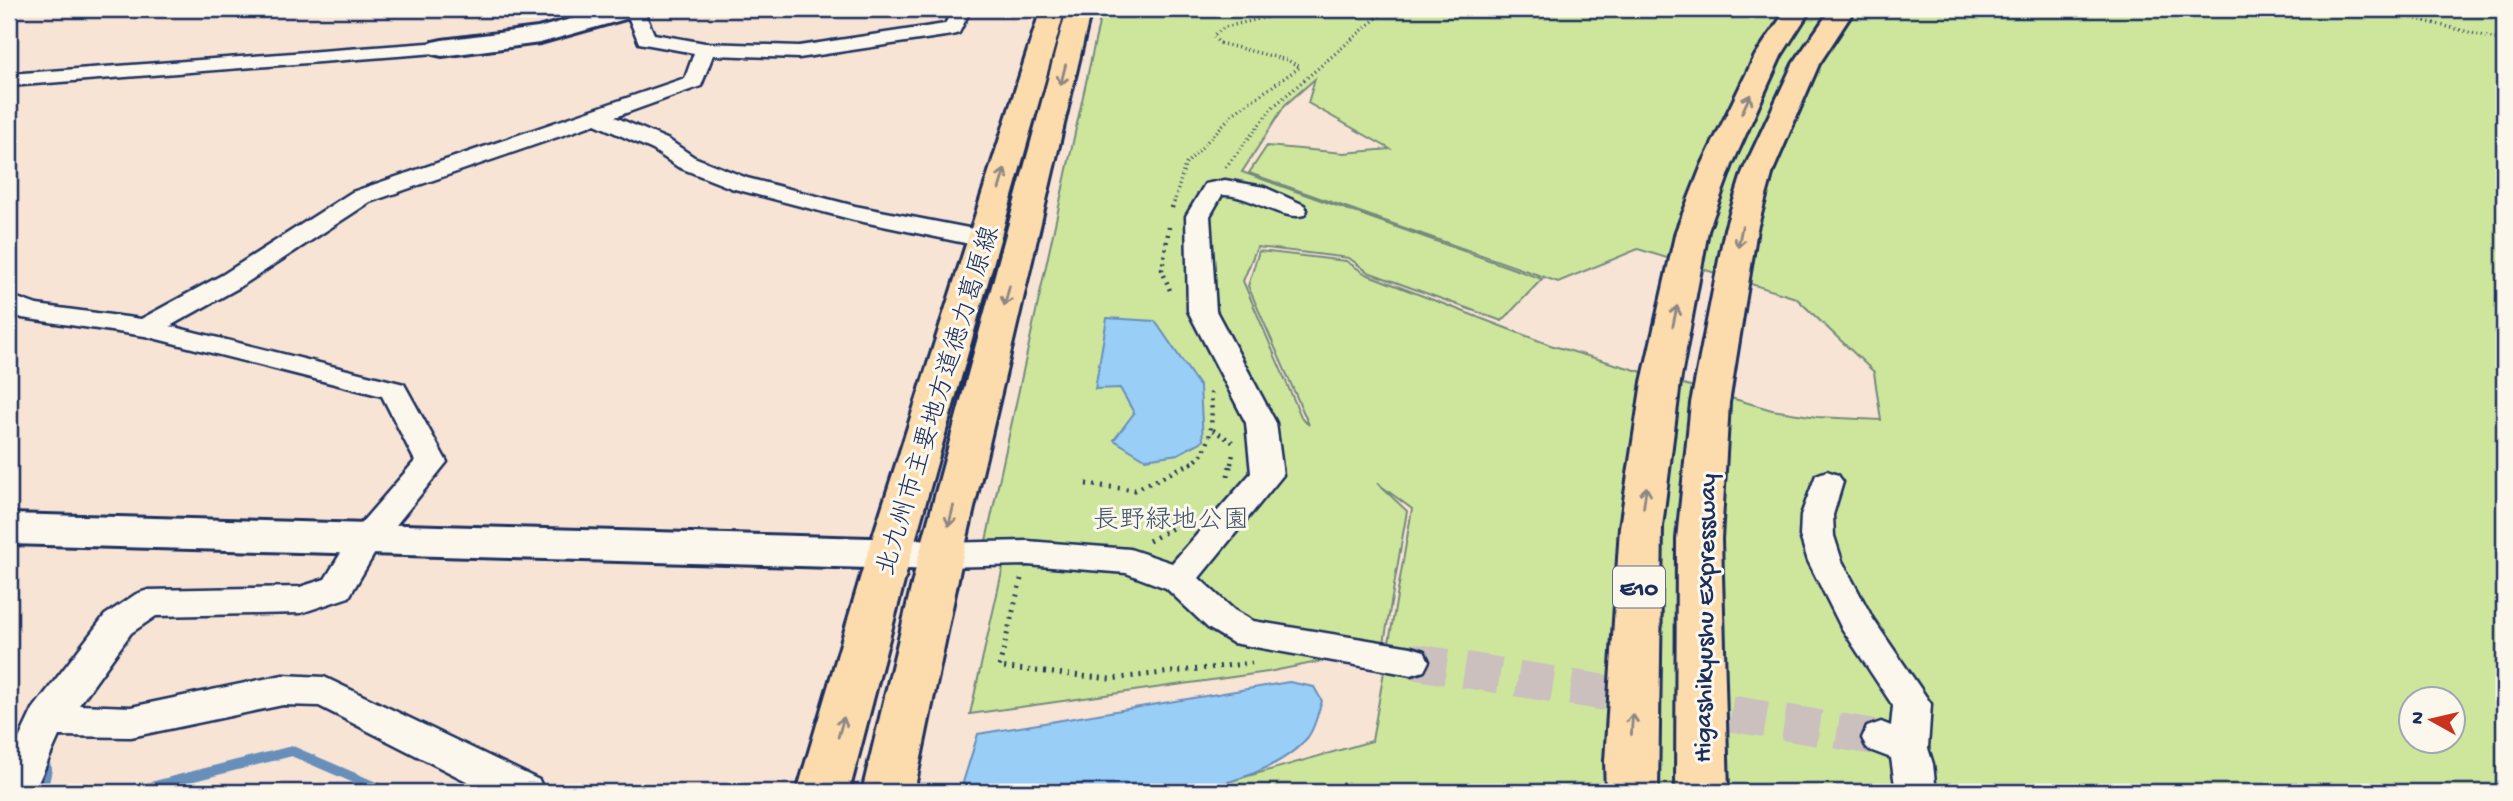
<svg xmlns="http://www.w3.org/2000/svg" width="2513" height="801" viewBox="0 0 2513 801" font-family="'Gochi Hand','Klee One',sans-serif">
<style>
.green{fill:#cee69c;stroke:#748a7d;stroke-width:2;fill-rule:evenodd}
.water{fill:#99cef7;stroke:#678eba;stroke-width:2}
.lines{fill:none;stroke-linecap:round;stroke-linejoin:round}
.stream{stroke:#678eba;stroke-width:10}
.street-tunnel{stroke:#cbc0bd;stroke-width:36;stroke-dasharray:36 18;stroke-linecap:butt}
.street-casing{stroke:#1b2f5e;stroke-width:5}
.secondary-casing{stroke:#1b2f5e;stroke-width:6}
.primary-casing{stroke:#1b2f5e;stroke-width:6}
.highway-casing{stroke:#1b2f5e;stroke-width:6}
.path-far2{stroke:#1b2f5e;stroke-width:3.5;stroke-dasharray:1 3.5;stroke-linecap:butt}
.path-far1{stroke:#1b2f5e;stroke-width:4.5;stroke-dasharray:2 5;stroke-linecap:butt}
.path{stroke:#1b2f5e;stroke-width:5;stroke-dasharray:2 6;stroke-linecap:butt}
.street{fill:#fbf7ec;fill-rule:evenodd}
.secondary{fill:#fbf7ec;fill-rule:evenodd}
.primary{fill:#fcdcac;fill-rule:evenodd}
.highway{fill:#fcdcac;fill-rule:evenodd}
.oneway{stroke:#8c8685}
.labels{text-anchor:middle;stroke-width:6;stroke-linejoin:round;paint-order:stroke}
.shield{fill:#fbf7ec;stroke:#5e6b89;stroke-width:2}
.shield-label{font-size:24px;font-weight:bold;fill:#1b2f5e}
.street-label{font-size:26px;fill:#1b2f5e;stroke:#fbf7ec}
.park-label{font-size:26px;fill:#3f546a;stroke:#fbf7ec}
</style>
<rect width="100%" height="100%" fill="#f7e4d5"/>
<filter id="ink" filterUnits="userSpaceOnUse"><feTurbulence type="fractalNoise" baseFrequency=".0143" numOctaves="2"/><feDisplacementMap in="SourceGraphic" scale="14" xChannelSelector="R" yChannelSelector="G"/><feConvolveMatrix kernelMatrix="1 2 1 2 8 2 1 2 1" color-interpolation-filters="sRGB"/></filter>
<g filter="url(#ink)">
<!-- green -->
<path class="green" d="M1102,9H2504V792H1192L1372,741L1412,509L1377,483L1407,511L1383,649L1268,672L970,714L1008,545L986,541ZM1315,79L1308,103L1390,149L1344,153L1267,146L1249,173L1558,282L1638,249L1796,298L1874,372L1881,420L1817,417L1772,410L1550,345L1366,274L1346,261L1259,251L1248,286L1309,425L1302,419L1243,281L1257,247L1349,258L1368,272L1502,321L1542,279L1242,172L1285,105ZM2412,700H2454V742H2412Z"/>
<!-- water -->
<path class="water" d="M1107,318L1155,321L1200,387L1203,441L1178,454L1145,459L1114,440L1134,413L1120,388L1095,389Z
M1289,682L1314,687L1322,701C1318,712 1315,728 1308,737C1281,769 1232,782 1192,792H960L978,734Z"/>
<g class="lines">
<!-- stream -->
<path class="stream" d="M41,757L47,769L42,792
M131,792L292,751L387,792"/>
<!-- street-tunnel -->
<path class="street-tunnel" d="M1411,661L1881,738"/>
<!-- street casing -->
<g class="street-casing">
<path id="street" d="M625,9H643L654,34L705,43L799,46L945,24L953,9H971L959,33L952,35L799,58L713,55L701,86L615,117L669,140L694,157L747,178L855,206L984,231L993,234L997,239L993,244L984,247L854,220L731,188L678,167L653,150L595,124L370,202L240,287L170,326L404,384L447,462L379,546L349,597L301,613L156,616L131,633L79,705L131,707L283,675L324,677L539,780L545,792H488L319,706L283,705L131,737L59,736L34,792H9V760L33,709L105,615L136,594L148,590L300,587L325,579L355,530L415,461L382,396L145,336L22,318L9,312V295L37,305L141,319L222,275L352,192L685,78L694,53L639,43Z
M442,42L449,44L452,48L449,52L9,86V74Z
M1225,180L1264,187L1304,205L1307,210L1304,215C1282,221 1252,196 1225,195H1222L1210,216L1216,311L1276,423L1283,475L1199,578L1234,610L1253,621L1411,647L1424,651L1429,661L1424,671L1411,675L1233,643L1208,628L1166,588L1126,573L1027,565L941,567L929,563L924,555L929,547L941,543L1027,541L1130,549L1172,563L1251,473L1246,423L1188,311L1186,216L1205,184Z
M1827,471L1838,475L1843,482L1833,515L1834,536L1842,561L1873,619L1931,704L1928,748L1933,764L1936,792H1896L1891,758L1867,749L1862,738L1867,727L1881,722L1891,726L1893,706L1841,627L1808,561L1800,536L1801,515L1816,475Z"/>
</g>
<!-- secondary casing -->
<g class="secondary-casing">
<path id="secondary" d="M607,9H646L643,14L540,43L442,56L433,54L429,48L433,42L442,40L538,28Z
M9,514L941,540L957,544L963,555L957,566L941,570L9,544Z"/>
</g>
<!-- primary casing -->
<g class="primary-casing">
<path id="primary" d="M1041,9H1065L911,555L849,792H797L867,555Z
M1067,9H1091L963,555L914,792H862L919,555Z"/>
</g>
<!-- highway casing -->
<g class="highway-casing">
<path id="highway" d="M1787,9H1811L1781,56L1732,165L1708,231L1680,382L1662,527L1658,792H1606L1605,761L1620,527L1642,382L1676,231L1702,165L1755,56Z
M1831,9H1855L1819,64L1773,171L1757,229L1729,403L1721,539L1728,792H1676L1677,539L1691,403L1725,229L1743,171L1793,64Z"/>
</g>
<!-- path-far2 -->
<path class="path-far2" d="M2377,9L2504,41
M1226,167L1274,106L1387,9
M1174,203L1185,165L1234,113L1300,67L1287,60L1219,43L1213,36L1225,27L1301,9"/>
<!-- path-far1 -->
<path class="path-far1" d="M1172,208L1174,201
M1169,227L1162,270L1171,293
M1213,430L1234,443
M1190,464C1215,452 1212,414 1211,391
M1231,464L1233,454"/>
<!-- path -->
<path class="path" d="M1228,476L1231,462
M1086,484L1135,490L1193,462
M1149,541L1187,520
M1021,579L999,667L1110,679L1252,663"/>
<!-- street -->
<use href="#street" class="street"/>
<!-- secondary -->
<use href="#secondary" class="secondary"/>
<!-- primary -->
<use href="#primary" class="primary"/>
<!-- highway -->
<use href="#highway" class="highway"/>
</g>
<!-- one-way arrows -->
<defs><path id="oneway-shaft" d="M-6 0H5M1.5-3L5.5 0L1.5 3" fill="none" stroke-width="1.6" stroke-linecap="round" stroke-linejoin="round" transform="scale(1.75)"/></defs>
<g class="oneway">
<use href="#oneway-shaft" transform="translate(1063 75) rotate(104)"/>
<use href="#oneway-shaft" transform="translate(1746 104) rotate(-65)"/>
<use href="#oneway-shaft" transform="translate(1002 179) rotate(-74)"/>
<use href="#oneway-shaft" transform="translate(1740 237) rotate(101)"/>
<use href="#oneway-shaft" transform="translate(1007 296) rotate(104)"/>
<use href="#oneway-shaft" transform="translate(1675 316) rotate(-78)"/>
<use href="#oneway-shaft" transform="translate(1645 497) rotate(-82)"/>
<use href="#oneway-shaft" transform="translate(951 516) rotate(104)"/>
<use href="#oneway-shaft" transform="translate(1632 724) rotate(-87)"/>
<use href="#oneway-shaft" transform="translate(841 727) rotate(-74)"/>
</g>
</g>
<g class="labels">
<!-- shield labels -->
<rect class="shield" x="1613" y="566.5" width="52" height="41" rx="5"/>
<g class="shield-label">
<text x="1639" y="595">E10</text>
</g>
<!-- street labels -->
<g class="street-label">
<text transform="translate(936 400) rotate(-73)" y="9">北九州市主要地方道徳力葛原線</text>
<text transform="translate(1703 618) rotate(-89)" y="9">Higashikyushu Expressway</text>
</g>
<!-- park labels -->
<g class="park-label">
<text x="1171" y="527">長野緑地公園</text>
</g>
</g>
<!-- margin -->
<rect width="2513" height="801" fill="none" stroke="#fbf7ec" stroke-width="35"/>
<rect x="18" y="18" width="2478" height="766" fill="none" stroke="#1b2f5e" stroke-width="2.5" filter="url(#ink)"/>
<!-- north arrow -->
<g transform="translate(2432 720) rotate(278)"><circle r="33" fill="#fbf7ec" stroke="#a1a7b3" stroke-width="2"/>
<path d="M0-5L12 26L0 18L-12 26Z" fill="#c8321e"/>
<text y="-10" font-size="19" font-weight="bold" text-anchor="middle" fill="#1b2f5e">N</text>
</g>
</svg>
